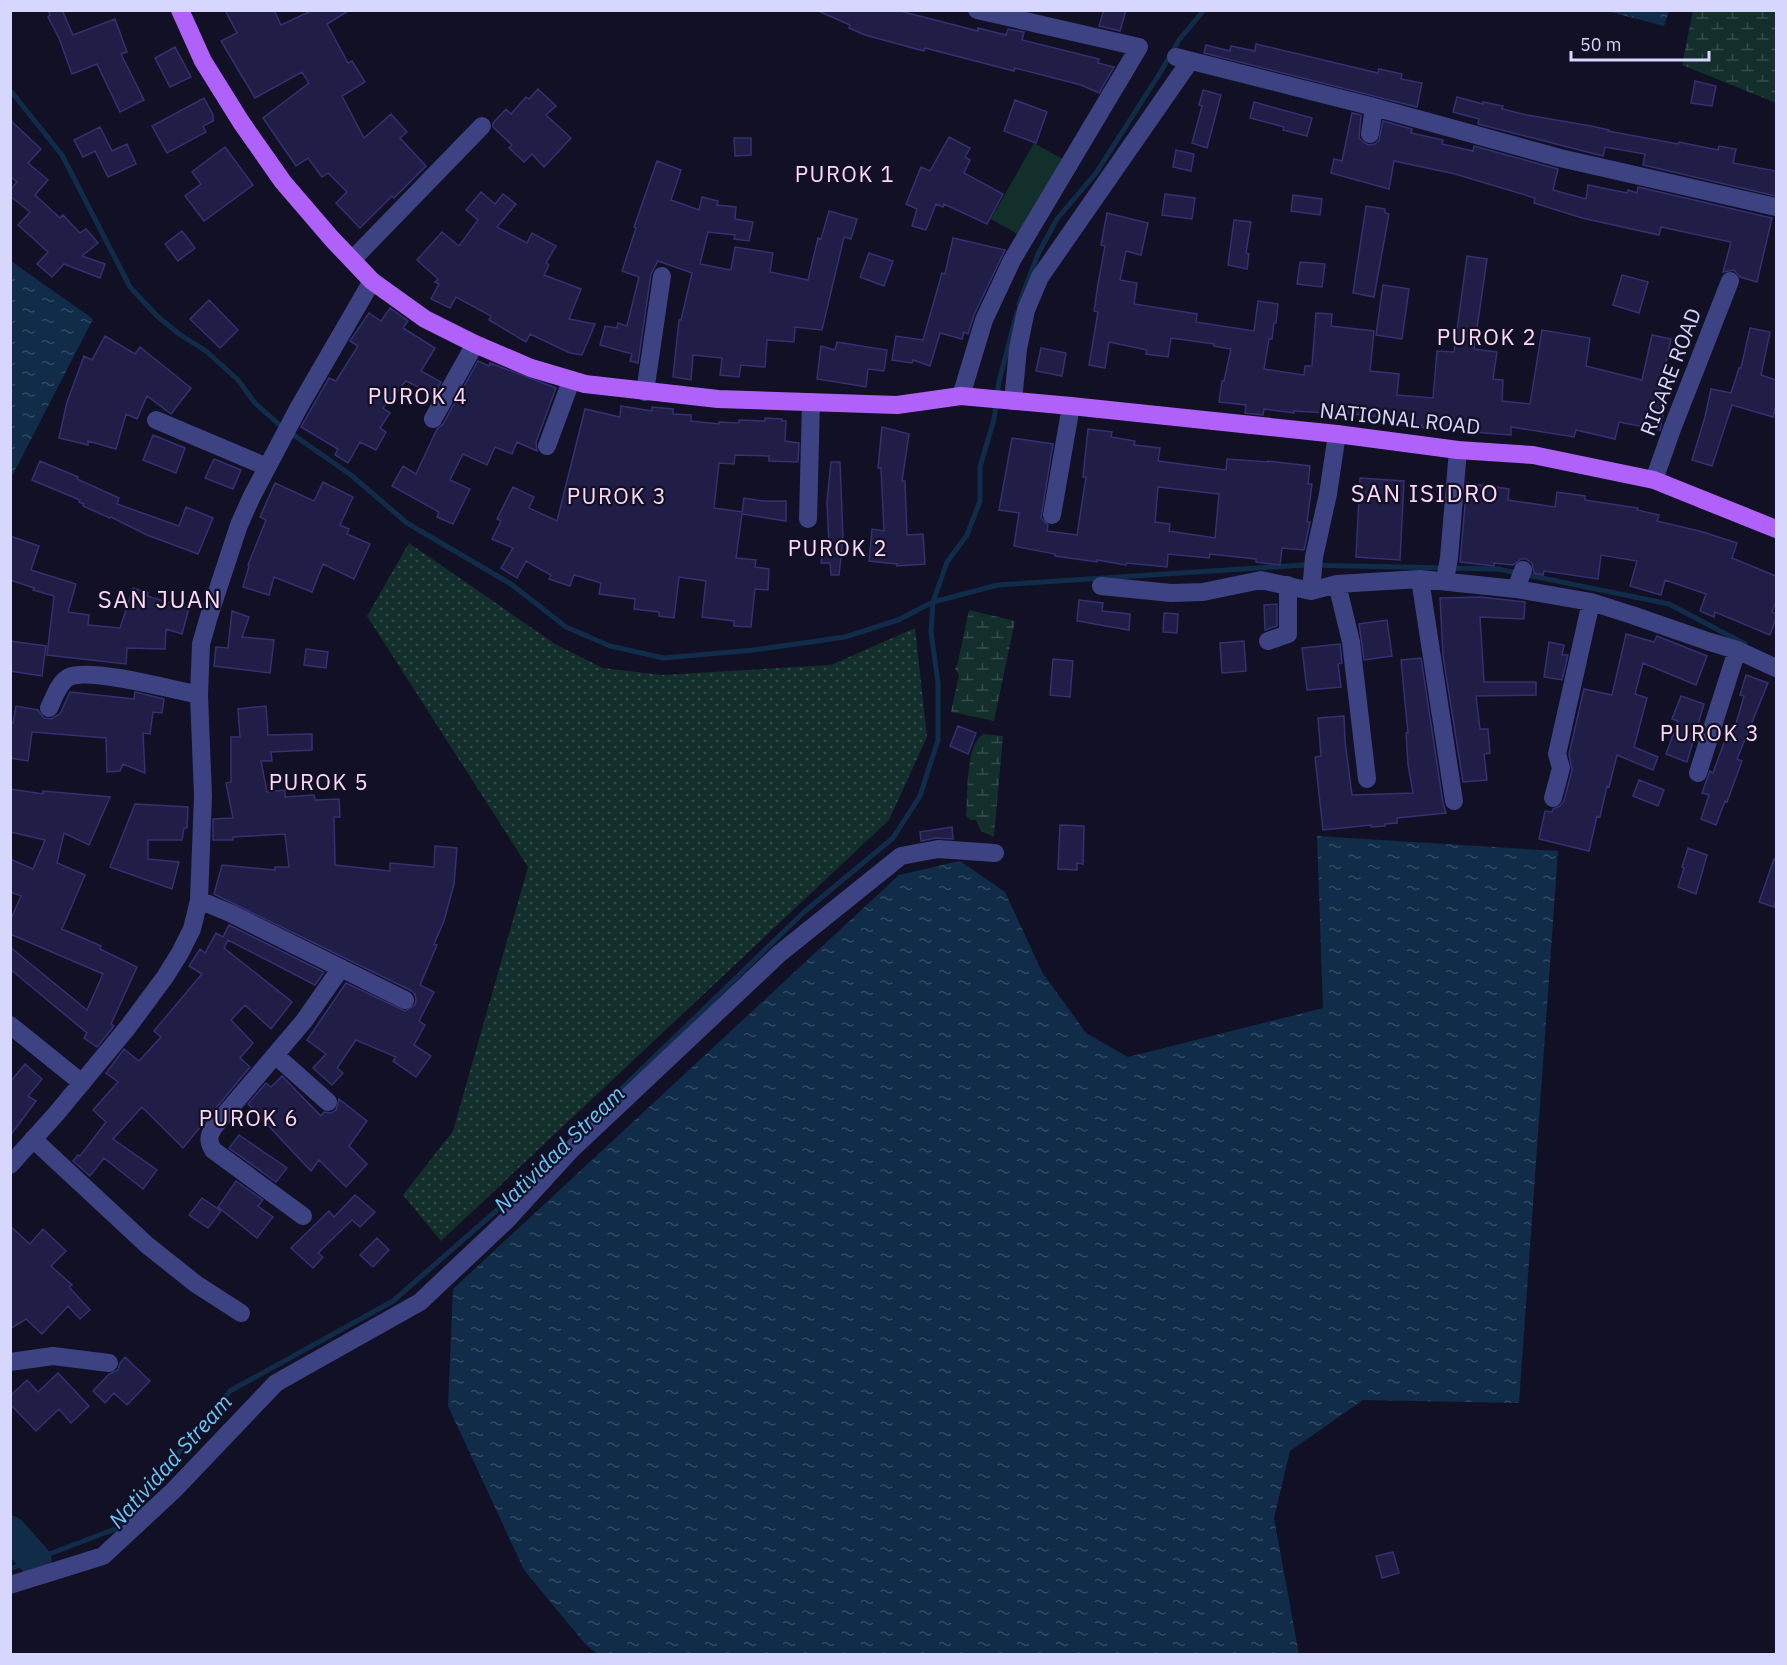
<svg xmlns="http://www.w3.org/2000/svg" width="1787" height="1665" viewBox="0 0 1787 1665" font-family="'IBM Plex Sans',sans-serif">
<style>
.grass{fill:url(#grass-dots)}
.wetland{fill:url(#wetland-marsh)}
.pitch{fill:#132f2b}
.water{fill:url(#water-ripples)}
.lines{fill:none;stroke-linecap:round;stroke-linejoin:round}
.stream{stroke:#102c49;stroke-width:5}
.river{stroke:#102c49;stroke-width:33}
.building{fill:#201d46;stroke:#353071;stroke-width:1.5;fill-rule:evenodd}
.minor{stroke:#3d4283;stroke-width:18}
.major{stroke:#b061f9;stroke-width:18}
.labels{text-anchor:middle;stroke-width:4.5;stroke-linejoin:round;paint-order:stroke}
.street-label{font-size:21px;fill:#d6d6fe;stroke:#111025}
.neighbourhood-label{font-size:22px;letter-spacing:1.5px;fill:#fed8f4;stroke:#111025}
.water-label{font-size:22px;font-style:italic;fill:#68c6fa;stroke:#111025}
.quarter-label{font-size:24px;letter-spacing:1.5px;fill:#fed8f4;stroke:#111025}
</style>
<defs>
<pattern id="grass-dots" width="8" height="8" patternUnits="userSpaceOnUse" patternTransform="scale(1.5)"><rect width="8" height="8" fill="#132f2b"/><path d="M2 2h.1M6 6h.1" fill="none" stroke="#354c4b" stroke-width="1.8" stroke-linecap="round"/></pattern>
<pattern id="wetland-marsh" width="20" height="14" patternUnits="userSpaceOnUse" patternTransform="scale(1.5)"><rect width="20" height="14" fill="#132f2b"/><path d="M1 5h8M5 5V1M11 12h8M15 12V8" fill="none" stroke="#354c4b"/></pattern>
<pattern id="water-ripples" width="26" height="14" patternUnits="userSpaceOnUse" patternTransform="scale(1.5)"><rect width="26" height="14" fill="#102c49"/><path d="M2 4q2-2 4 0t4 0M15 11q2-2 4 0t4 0" fill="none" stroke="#324a64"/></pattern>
</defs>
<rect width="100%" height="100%" fill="#111025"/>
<!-- grass -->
<path class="grass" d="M409,543L555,644L603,668L662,675L831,665L915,628L927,737L889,820L441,1241L403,1195L453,1131L528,867L367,616Z"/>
<!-- wetland -->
<path class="wetland" d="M1693,10L1776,11V103L1682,65Z
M969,610L1015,621L994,721L951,712L959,675L955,669L958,662Z
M983,734L1003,736L994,837L981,831L976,820H970L966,816C968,796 965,745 983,734Z"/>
<!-- pitch -->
<path class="pitch" d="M1034,143L1068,162L1024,238L991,219Z"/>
<!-- water -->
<path class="water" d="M1607,11H1669L1664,26Z
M11,261L93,319L11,478Z
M1317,836L1558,851L1519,1403L1363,1400L1290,1451L1274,1518L1299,1654H598L586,1645L524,1570L448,1406L453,1289L899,875L960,861L1005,892L1042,972L1086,1033L1128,1057L1323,1008Z"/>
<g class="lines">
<!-- stream -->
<path class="stream" d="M10,90L62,155L130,287L157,316L179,334L206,351L238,380L255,403L282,427L351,475L407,523L511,584L566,627L610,646L664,658L754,650L845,637L898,620L933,602L998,585L1303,565L1498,569L1669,604L1745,644
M1019,304L1038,254L1057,219L1096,173L1160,73L1179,40L1204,10
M579,1130L804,912L893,838L920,796L938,740V683L931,632L933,602L947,562L967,535L980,501V467L994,419L999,381L1017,313
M10,1569L115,1529L230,1391L393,1301L496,1211L564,1145"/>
<!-- river -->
<path class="river" d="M10,1532L35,1560"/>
</g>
<!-- building -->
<path class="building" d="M48,10H62L73,35L115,19L127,52L121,54L144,100L120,112L97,64L72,74L59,38L48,17L50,15Z
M225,10H274L281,25L313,10H350L327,24L348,63L352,61L365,82L342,96L364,138L391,114L407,132L400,138L426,166L394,198L392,196L360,228L336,203L347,192L328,173L322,177L308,158L296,166L263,118L309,83L302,72L255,98L221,41L237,33Z
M816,10H896L978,31V28L1006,35L1008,29L1024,32L1022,40L1099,59L1098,63L1114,67L1099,93L1081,85L1015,68L1014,71L925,48L924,51L865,35L849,28L850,25Z
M1104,10H1126L1120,31L1099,26Z
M1256,44L1378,73L1379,69L1402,74L1401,79L1422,83L1417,107L1204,53L1206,45L1230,51L1231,46L1255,51Z
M175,47L191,77L170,87L155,58Z
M1695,81L1716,86L1712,106L1691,103Z
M538,89L556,106L546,115L571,138L544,167L532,154L524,162L509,148L512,145L493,127V123L506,109L511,114L526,97L529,99Z
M1203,90L1221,95L1207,148L1192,143L1202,106L1199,105Z
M1457,97L1483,104V102L1503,106L1502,109L1527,115L1591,126L1609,130L1608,131L1678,144L1679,142L1718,150L1719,146L1736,149L1733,163L1776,171V196L1643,165L1645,154L1605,147L1603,156L1478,124L1479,119L1453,112Z
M204,98L213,115V121L203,126L206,132L167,153L152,126Z
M1015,100L1047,112L1036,143L1004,131Z
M1254,102L1312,118L1307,136L1283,130L1284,127L1250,118Z
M1352,113L1361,115L1359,138L1363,142L1368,145L1375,144L1379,140L1383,121L1412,129L1411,133L1443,140L1442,144L1473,151L1474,146L1558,169L1553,190L1586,199L1588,185L1627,193L1628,190L1637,193L1638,187L1772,218L1757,282L1740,277L1734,270L1723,272L1731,242L1661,227L1659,235L1582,218L1534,203L1535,198L1455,174L1394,161L1389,189L1331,173L1334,159L1342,161Z
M10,120L41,149L28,163L48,180L35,195L60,218L63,215L80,233L86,229L98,243L82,256L105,264L100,278L64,264L52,277L37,264L48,252L18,225L30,212L10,196V190L17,182L10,176Z
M100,127L112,151L127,144L136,164L108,177L95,151L83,157L74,140Z
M949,137L970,148L965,157L970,160L964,173L1003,194L987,224L944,204L943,207L936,204L926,230L912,226L917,209L906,204L921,167L930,171Z
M734,138H751V155L735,156Z
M225,147L253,185L204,221L185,196L201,184L192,172Z
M1176,150L1194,154L1191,171L1173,167Z
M657,161L681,170L671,200L699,210L702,197L718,201L717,205L736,207L735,219L753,222L749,241L734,239L735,235L708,232L700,264L731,270L735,247L773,253L770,272L808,280L818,238L821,239L829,211L857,219L851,239L844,237L822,330L795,327L794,342L767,340L765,367L741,365L739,377L720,375L722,358L693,355L691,380L673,377L679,320H681L692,273L658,261L651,274L638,363L630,361L632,354L600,345L605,326L617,328L618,323L627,326L639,277L622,271L636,228L634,227Z
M481,192L495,204L503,194L516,204L497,227L527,243L532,233L556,246L546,263L549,265L544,275L581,289L569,319L595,324L582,355L570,353L530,334L526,342L489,320L491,316L456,297L450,308L431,299L439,284L435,282L438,279L417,260L442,232L459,246L478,220L466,210Z
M1165,194L1195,198L1192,219L1162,215Z
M1293,195L1322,199L1320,215L1291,211Z
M1366,206L1385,209V213L1389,214L1374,297L1353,293Z
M1107,213L1148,223L1141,255L1126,251L1120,280L1137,283L1134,304L1197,314L1196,322L1254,331L1258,301L1278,304L1276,323H1274L1272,339H1269L1264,369L1304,375L1305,366H1312L1316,313L1332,314L1331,326L1374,331L1370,371L1399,374L1397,395L1433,398L1437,351L1454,352L1467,256L1487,259L1474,349L1497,352L1493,379L1503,380L1502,401L1530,404L1542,330L1590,338L1586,366L1642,380L1652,335L1671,339L1658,399L1666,400L1660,430L1619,422L1615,439L1576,430L1574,437L1511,427V435L1473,432V430L1446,426L1445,429L1421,427L1422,425L1402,424V419L1342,413L1341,416L1324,414L1325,413L1294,411V413L1264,409L1263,415L1245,413L1246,405L1219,402L1222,381H1224L1231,349L1214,346V344L1171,338L1168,357L1146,354L1147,350L1109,342L1105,368L1089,365L1098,312L1094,311L1098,284L1105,246L1101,245Z
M1234,220L1251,222L1246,253L1249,254L1247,269L1228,265Z
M182,231L195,248L178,261L165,244Z
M953,238L1005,250L974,315L968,334L964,332L962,339L940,333L930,366L913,360L912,363L892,360L896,336L923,340L942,273L945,274Z
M869,253L893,261L884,286L860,277Z
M1300,262L1325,264L1322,287L1297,284Z
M1622,275L1648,282L1639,313L1613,305Z
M1383,285L1409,289L1402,339L1376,335Z
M209,300L238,330L220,348L190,319Z
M390,308L408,321L403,328L435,348L421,371L441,382L434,395L406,381L383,408L390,413L380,428L386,432L376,450L360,442L348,463L335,455L338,449L301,427L329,378L336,381L358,346L350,341L369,313L381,321Z
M1750,328L1770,332L1761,375L1776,380V405L1773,417L1732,405L1712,466L1692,460L1705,417L1711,389L1731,393L1739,368H1741Z
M105,336L135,354L140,347L191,388L171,414L147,396L137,419L126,414L116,449L88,441V445L59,438L67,402L84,356L92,360Z
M837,342L887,350L884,371L868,369L866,387L817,379L821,346L835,350Z
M1041,348L1066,353L1062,376L1036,371Z
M478,361L489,366L490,363L556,388L536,442L537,451L517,442L512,454L495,447L487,465L463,454L450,480L470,489L453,524L437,517L439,512L392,486L403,466L416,474L437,429L443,424Z
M621,406L652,411V407L673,409V414L691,415V421L719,424V422L739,423V420L765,421V418L782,419V421H786L785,441L799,443L798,462L769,461V456L735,455L734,464L719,463L714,508L742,512L744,498L763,501H786V521L742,514L736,558L756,560L755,567L769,569L768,590L755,589L751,627L734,626V621L702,617L706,581L679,577L674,618L659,616V612L634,609L635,599L599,594L601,583L574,575L570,586L549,579L551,575L526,561L517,578L501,568L513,548L492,539L501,521L497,519L513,487L534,497L529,508L557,521L585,409L620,417Z
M882,427L909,434L902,481H905L907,535L923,534L925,564L897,566V564L869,561L872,529L884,531L881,468H878Z
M1088,429L1112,432L1111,437L1135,441L1134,445L1160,448L1158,461L1226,470L1227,459L1268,462V461L1310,466L1308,484H1312L1307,522H1310L1304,550L1282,548L1280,565L1256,562V559L1210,554L1209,558L1168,554L1167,567L1127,563L1126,565L1097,560V562L1055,556V554L1014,546L1019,513L999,510L1012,438L1053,444L1041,518L1048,525L1047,531L1077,535L1086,477H1083ZM1158,487L1219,494L1215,538L1169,531L1170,524L1155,522Z
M153,435L185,448L176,473L143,460Z
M214,459L241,470L233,489L205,478Z
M40,461L78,477L77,479L119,498L117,504L179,526L186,507L213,518L198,554L147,535L111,517L110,518L83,506L84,504L79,502L80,500L32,480Z
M831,462H840L843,538L839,575H831L830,563H821L824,544L829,545L827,501Z
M1360,478L1404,481L1400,560L1356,557Z
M323,482L353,497L340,525L349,529L347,534L370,544L354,579L323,564L312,592L274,577L269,595L243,587L249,566L248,565L266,520L260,517L275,483L314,501Z
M1467,483L1509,489L1508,500L1555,507L1557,492L1585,496V500L1638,508L1637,510L1659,515L1657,521L1703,532L1737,543L1732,558L1776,576V601L1772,612L1776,614V618L1770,635L1715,612L1714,617L1700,611L1706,594L1665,580L1661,595L1630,586L1637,561L1601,555L1598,579L1544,571L1543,575L1534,573L1532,563L1526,559H1521L1513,565L1494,563V566L1460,562Z
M10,536L39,546L31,570L76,584L68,612L89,615L88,625L120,628L133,588L148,593L147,596L189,608L182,634L166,629L165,649L127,648L126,664L47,655L54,596L33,590L34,588L10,580Z
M1480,597L1525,602L1524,619L1480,617L1484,682H1536V695L1476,696L1480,729H1488L1490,753L1484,754L1487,780L1463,782L1443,656L1440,598Z
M1079,600L1103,603L1102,611L1130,614L1129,630L1077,621Z
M1277,604V626L1265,630L1264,605Z
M232,611L249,617L242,637L274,640L270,673L214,666L216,647L228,648Z
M1164,613L1178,614L1177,633L1163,632Z
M1387,620L1392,656L1364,660L1359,624Z
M1626,634L1654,642L1657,636L1707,656L1696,685L1643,663L1635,694L1647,698L1634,747L1658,757L1653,770L1617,755L1609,787L1607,786L1600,817L1597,816L1589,851L1539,839L1545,811L1552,812L1553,809L1560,806L1564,801L1572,770L1569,754L1584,689L1612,695Z
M10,641L46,646L42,676L10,671Z
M1244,641L1246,671L1222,673L1220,643Z
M1549,642L1564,645L1562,655H1568L1562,680L1544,677Z
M1340,644L1342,663L1338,664L1341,687L1307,690L1302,648Z
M306,649L328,652L326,668L304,665Z
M1421,658L1443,803L1446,813L1397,818V823L1385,824V826L1371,827V825L1323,830L1315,757L1321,756L1318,718L1344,716L1345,741L1352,795L1413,793L1408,764L1406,733H1408L1401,660Z
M1053,659L1073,661L1070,697L1050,695Z
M1746,675L1768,683L1737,759L1742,761L1727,802L1725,801L1716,825L1701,819L1709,795L1702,793L1710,771L1713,773L1725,740L1731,741L1744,696L1740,695Z
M70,692L134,699L135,692L164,699L162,713L153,712L150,734L143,733L145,773L123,764L120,771L107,772L106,738L32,732L28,761L10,758V723H13L16,706L38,710L44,718L51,719L60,714Z
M1681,696L1704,704L1687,762L1666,754L1678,721L1672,719Z
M266,706L268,735L312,734V750L271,752L272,761H261L267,792L285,790V797L314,795L315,800L339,799L340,817H334L335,865L390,871V863L434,867L435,846L457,848L454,884L444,921L434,944L437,945L420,985L434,992L419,1021L425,1025L414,1045L431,1056L416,1077L393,1061L396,1057L356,1040L337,1068L343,1073L332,1085L313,1068L326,1054L307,1040L346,983L405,1011L415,1005L416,1000L415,994L410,990L214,894L222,865L275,870V867H289L285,834L233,837V840H213V819L233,818L226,783L231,782V737H240L238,709Z
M958,726L976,733L968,754L950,746Z
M1639,780L1664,790L1658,806L1633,796Z
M10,789L43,794V791L110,797L89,845L64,833L57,863L85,875L62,929L101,946L100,949L137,967L111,1024L114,1026L97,1047L84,1038L87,1033L10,969V947L87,1010L103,974L10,934V921L21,896L10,892V859L33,869L45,840L10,832Z
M135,804L188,807L187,828H184L182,840H148V859L179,862L172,889L110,867Z
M1060,825L1084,826L1083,864L1077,863V870L1058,869Z
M952,827L953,839L936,838L921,841L920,832Z
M1688,848L1707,855L1696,894L1678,887L1684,868L1682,867Z
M1774,859L1776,860V899L1774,907L1759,902Z
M229,925L324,972L315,985L228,940L224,948L292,1002L271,1029L245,1005L231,1020L253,1043L240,1058L250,1067L183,1148L142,1107L113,1139L157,1170L143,1189L104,1158L90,1176L73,1161L78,1155L80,1156L106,1122L93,1110L118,1082L106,1073L124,1049L139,1061L161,1037L154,1031L202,974L189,966L200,949L205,953L216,933L223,937Z
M25,1064L42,1079L28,1096L36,1101L10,1136V1082Z
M282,1076L321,1116L324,1112L331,1113L336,1110L339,1099L367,1121L349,1146L367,1164L346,1187L319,1160L311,1171L248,1104L266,1083L271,1087Z
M239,1135L287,1168L276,1182L229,1148Z
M236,1181L263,1200L258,1206L273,1217L257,1238L218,1207Z
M355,1195L375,1212L360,1227L352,1220L318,1253L323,1257L313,1268L291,1248L329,1211L334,1217Z
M202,1198L221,1211L208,1228L189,1215Z
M10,1226L30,1244L43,1229L66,1251L51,1266L72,1285L69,1287L90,1310L80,1319L68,1306L42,1334L26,1319L10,1329Z
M377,1238L389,1250L373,1267L360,1255Z
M125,1357L150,1381L127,1405L114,1393L105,1403L93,1391L109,1374L118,1370L120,1363Z
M58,1373L89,1406L71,1423L59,1409L36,1431L10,1404V1396L27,1380L38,1392Z
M1393,1552L1399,1573L1382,1578L1376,1556Z"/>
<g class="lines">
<!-- minor -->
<path class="minor" d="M1176,57L1374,107L1560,158L1776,207
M1370,134L1374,107
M352,260L482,126
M645,392L662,276
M961,396L984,320L1012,260L1139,47L977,10
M1013,401L1018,349L1026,310L1040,277L1190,61
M433,419L475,344
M156,420L267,467
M547,446L571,381
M1654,480L1672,429L1730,281
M1052,515L1071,406
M808,519L811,402
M1420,579L1454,801
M1445,580L1449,558L1458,450
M1337,584L1351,642L1367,779
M1101,586L1171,593L1203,592L1261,580L1311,591L1337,584L1420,579L1516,589L1591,602L1632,615L1710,642L1737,650L1776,668
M1516,589L1523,570
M1311,591L1314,557L1328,494L1337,434
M1268,641L1288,634V585
M49,708C54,698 59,682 69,677C90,667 174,690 199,695
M1698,773L1737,650
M1553,798L1561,768L1557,754L1591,602
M199,900L230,913L405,1000
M10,1025L82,1083
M275,1055L328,1102
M33,1139L147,1245L196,1284L241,1313
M10,1165L56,1114L128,1027L165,977L180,953L192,929L199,900L203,796L199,695L201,644L209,616L239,525L252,496L299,407L372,281
M303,1216L213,1150C208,1141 208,1136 214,1127L304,1021L341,968
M10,1362L53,1356L109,1363
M10,1585L103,1556L174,1490L276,1383L420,1302L507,1220L571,1150L779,954L901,856L938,849L995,853"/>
<!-- major -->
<path class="major" d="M180,10L203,61L241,122L283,182L332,239L372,281L425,319L475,344L531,368L585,384L718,399L897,405L961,396L1071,406L1337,434L1458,450L1533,455L1654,480L1776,529"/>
</g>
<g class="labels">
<!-- street labels -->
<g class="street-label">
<text transform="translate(1671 372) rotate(-69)" y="7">RICARE ROAD</text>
<text transform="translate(1400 419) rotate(6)" y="7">NATIONAL ROAD</text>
</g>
<!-- neighbourhood labels -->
<g class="neighbourhood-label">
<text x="845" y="182">PUROK 1</text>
<text x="1487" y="345">PUROK 2</text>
<text x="418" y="404">PUROK 4</text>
<text x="617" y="504">PUROK 3</text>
<text x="838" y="556">PUROK 2</text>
<text x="1710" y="741">PUROK 3</text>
<text x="319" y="790">PUROK 5</text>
<text x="249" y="1126">PUROK 6</text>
</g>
<!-- water labels -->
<g class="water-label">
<text transform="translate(559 1149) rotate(-44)" y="8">Natividad Stream</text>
<text transform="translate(170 1461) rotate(-48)" y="8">Natividad Stream</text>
</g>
<!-- quarter labels -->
<g class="quarter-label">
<text x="1425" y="502">SAN ISIDRO</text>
<text x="160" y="608">SAN JUAN</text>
</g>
</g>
<!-- border -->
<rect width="1787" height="1665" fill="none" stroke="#d6d6fe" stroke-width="24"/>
<!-- scale -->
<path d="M1571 51v9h138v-9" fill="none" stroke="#d6d6fe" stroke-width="3"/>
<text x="1580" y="51" font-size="18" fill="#d6d6fe" stroke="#111025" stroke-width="4.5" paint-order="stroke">50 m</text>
</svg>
